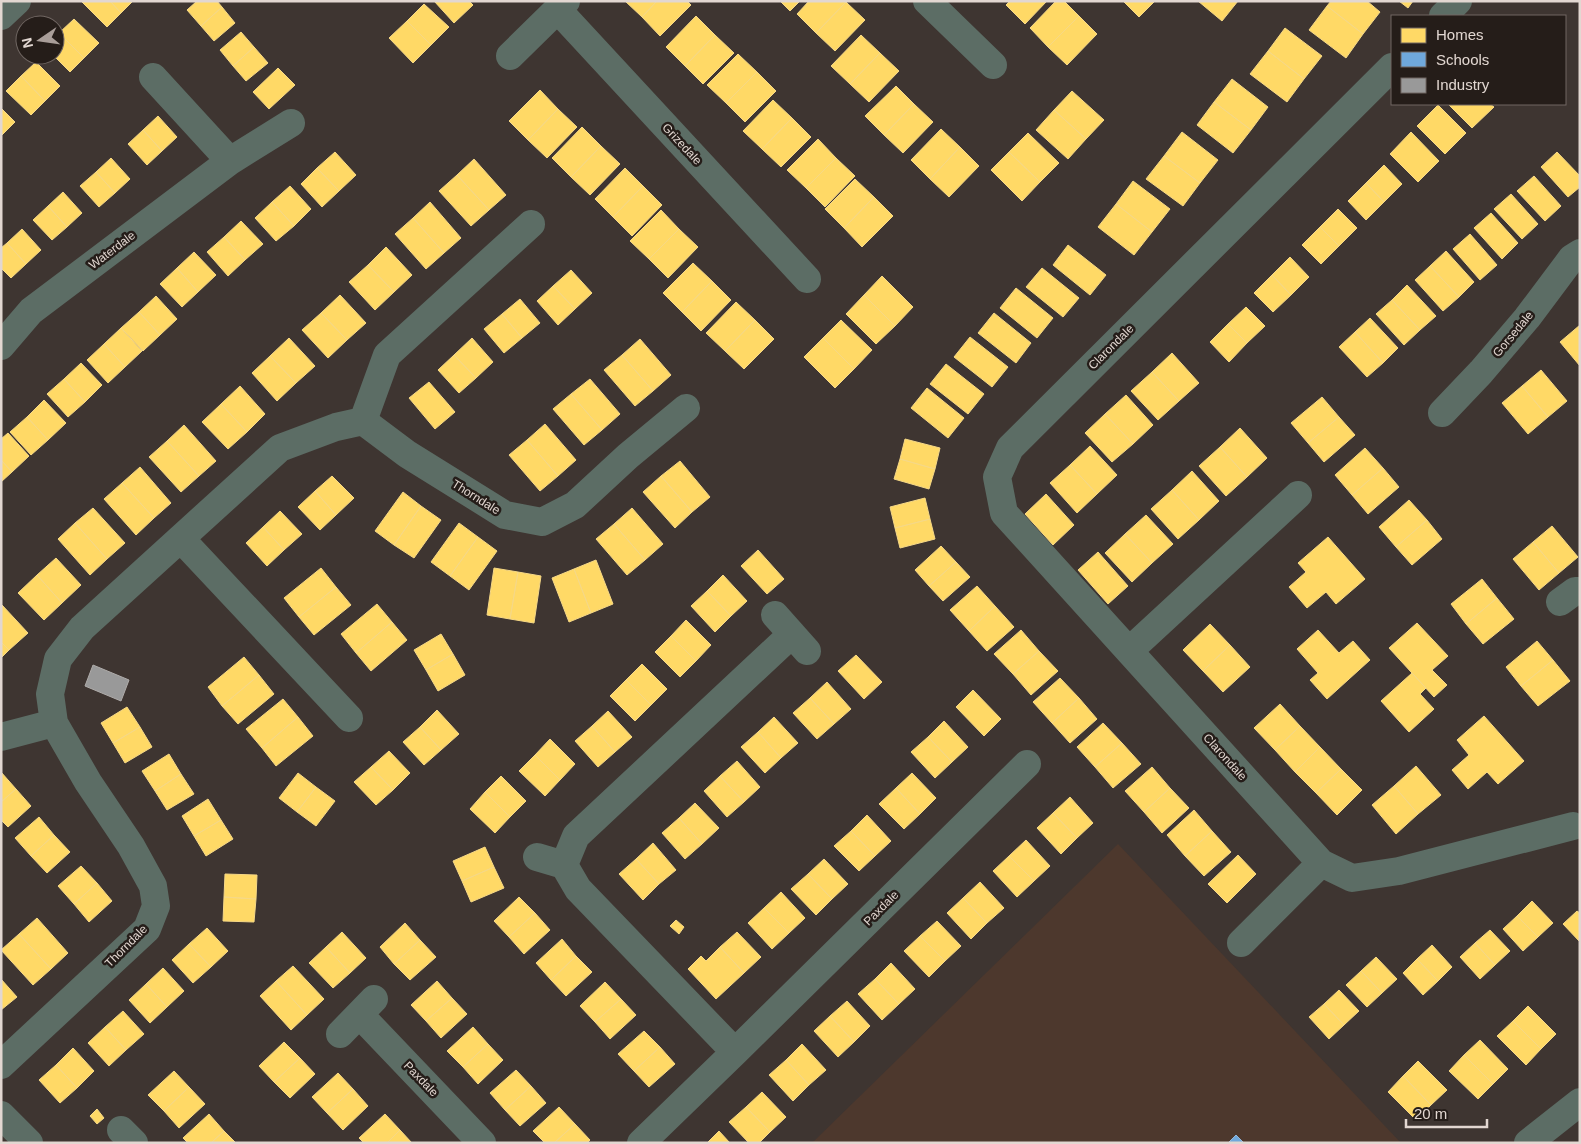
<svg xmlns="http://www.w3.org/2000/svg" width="1581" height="1144" viewBox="0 0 1581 1144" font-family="Helvetica,sans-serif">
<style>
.built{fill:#4d382d}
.homes{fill:#ffd966;stroke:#f6d886}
.schools{fill:#6fa8dc;stroke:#92b6d9}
.industry{fill:#999;stroke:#afacaa}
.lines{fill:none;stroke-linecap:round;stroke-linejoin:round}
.minor{stroke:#5c6d65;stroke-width:28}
.labels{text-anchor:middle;stroke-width:5;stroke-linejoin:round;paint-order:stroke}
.street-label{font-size:12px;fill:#e2d7d1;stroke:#251d19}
</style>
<rect width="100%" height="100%" fill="#3e3531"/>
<!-- built -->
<path class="built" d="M1118,844L1401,1143H812Z"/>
<!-- homes -->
<path class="homes" d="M83,1H110L121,13L107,27L82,2Z
M110,1H133L121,13Z
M197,1H217L222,7L201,26L187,10Z
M434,1H469L473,5L454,23Z
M625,1H657L642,17Z
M657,1H687L691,5L660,36L642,17Z
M780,1H800L790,11Z
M809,1H845L846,2L816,33L797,14Z
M1010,1H1047L1025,24L1006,5Z
M1056,1H1064L1079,16L1048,47L1030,28Z
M1123,1H1155L1139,17Z
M1198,1H1238L1222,21Z
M1331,1H1367L1380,12L1363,34L1327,6Z
M1399,1H1413L1408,8Z
M846,2L865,20L835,51L816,33Z
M424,4L449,27L431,45L407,21Z
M1327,6L1363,34L1346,58L1309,30Z
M222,7L235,23L214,41L201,26Z
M696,16L715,35L685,66L666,47Z
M1079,16L1097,34L1067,65L1048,47Z
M74,19L99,43L84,58L59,33Z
M407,21L431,45L413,63L389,38Z
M1285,28L1322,56L1304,79L1268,51Z
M241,32L254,47L233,66L220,50Z
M59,33L84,58L70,72L53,55H55V37Z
M715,35L734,53L703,84L685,66Z
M861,35L880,53L850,84L831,66Z
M254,47L268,63L246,81L233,66Z
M1268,51L1304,79L1287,102L1250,74Z
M880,53L899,71L869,102L850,84Z
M738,54L757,72L726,103L707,85Z
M36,62L60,86L45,101L21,76Z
M278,68L295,85L269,109L253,92Z
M757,72L776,91L745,122L726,103Z
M21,76L45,101L31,115L6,91Z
M1232,79L1268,107L1251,130L1214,102Z
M896,86L914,104L884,135L865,116Z
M540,90L558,109L528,140L509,121Z
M1072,91L1104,120L1086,139L1054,110Z
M773,100L792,118L762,149L743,131Z
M1214,102L1251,130L1233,153L1197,125Z
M914,104L933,122L903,153L884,135Z
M1448,104H1490L1494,107L1472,128Z
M1438,105L1466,133L1445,154L1417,126Z
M1,108L15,122L1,136Z
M558,109L577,127L547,158L528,140Z
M1054,110L1086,139L1068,159L1036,130Z
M158,116L177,137L162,151L143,130Z
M792,118L811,137L781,167L762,149Z
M582,127L601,146L571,177L552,158Z
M941,129L960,147L930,179L911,160Z
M143,130L162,151L147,165L128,144Z
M1182,132L1218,160L1200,183L1164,156Z
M1411,132L1439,161L1418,182L1390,154Z
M1028,133L1059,163L1040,182L1009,152Z
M818,139L836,158L806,188L787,170Z
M601,146L620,164L590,195L571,177Z
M960,147L979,166L949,197L930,179Z
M335,152L356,175L339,191L317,168Z
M1009,152L1040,182L1022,201L991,170Z
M1557,152L1580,176V187L1568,197L1541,167Z
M1164,156L1200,183L1183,206L1146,179Z
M111,158L130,179L115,193L96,172Z
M836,158L855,176L825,207L806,188Z
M474,159L506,195L489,210L457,175Z
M1384,165L1402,184L1384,202L1366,183Z
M317,168L339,191L322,207L301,184Z
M625,168L643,186L613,217L595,199Z
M96,172L115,193L99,207L80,186Z
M457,175L489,210L471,226L439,191Z
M1534,176L1561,206L1545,221L1517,191Z
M855,179L874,197L844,228L825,209Z
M1133,181L1170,209L1152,232L1116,204Z
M1366,183L1384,202L1366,220L1348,201Z
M290,186L311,209L294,226L272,202Z
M643,186L662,205L632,236L613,217Z
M63,192L82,213L67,227L48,206Z
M1511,194L1538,224L1522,239L1494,209Z
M874,197L893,216L862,247L844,228Z
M272,202L294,226L276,241L255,218Z
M430,202L461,238L444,253L413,218Z
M1116,204L1152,232L1134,255L1098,227Z
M48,206L67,227L52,240L33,220Z
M1338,209L1357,228L1339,246L1320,227Z
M661,210L679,229L649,259L630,241Z
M1491,213L1518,243L1502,259L1474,228Z
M413,218L444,253L426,269L395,234Z
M241,221L263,244L245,260L224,237Z
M1320,227L1339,246L1321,264L1302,245Z
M22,229L41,250L26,264L7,243Z
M679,229L698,247L668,278L649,259Z
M1470,234L1497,265L1480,280L1453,249Z
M224,237L245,260L228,276L207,252Z
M7,243L26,264L11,278L1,268V248Z
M1068,245L1106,275L1090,295L1053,265Z
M386,247L412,275L394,292L368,265Z
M1446,251L1474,282L1459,297L1430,266Z
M194,252L216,275L198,292L177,268Z
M1290,257L1309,277L1291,295L1272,275Z
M693,263L712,281L682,312L663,293Z
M368,265L394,292L375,310L349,282Z
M1430,266L1459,297L1443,311L1415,280Z
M177,268L198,292L182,307L160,284Z
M1042,268L1079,298L1063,317L1026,287Z
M571,270L592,293L575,309L553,286Z
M1272,275L1291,295L1273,312L1254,293Z
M882,276L913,307L895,326L864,295Z
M712,281L731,300L701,331L682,312Z
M1407,285L1436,316L1420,330L1392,300Z
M553,286L575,309L558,325L537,301Z
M1016,288L1053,318L1037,338L1000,308Z
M340,295L366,323L347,340L321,313Z
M864,295L895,326L876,344L846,314Z
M156,296L177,319L160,335L139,312Z
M520,299L540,323L522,338L502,314Z
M1392,300L1420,330L1404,345L1376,314Z
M736,302L755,320L725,351L706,333Z
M1246,307L1265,326L1247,343L1228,324Z
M139,312L160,335L143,351L121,328Z
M321,313L347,340L328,358L302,330Z
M994,313L1031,343L1016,363L978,333Z
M502,314L522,338L504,353L484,329Z
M1370,318L1398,348L1383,363L1355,332Z
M755,320L774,339L744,369L725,351Z
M841,320L872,350L854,369L823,338Z
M1228,324L1247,343L1229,362L1210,342Z
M1580,325V366L1560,342Z
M121,328L142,351L125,367L104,344Z
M1355,332L1383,363L1367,377L1339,347Z
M970,337L1008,367L992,387L954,357Z
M289,338L315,366L296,383L270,356Z
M472,338L493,362L476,378L454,355Z
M823,338L854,369L835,388L804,357Z
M640,339L671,375L653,391L622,355Z
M104,344L125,367L108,383L87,360Z
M1172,353L1199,383L1179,401L1152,372Z
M454,355L476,378L459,393L438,370Z
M622,355L653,391L635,406L604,370Z
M270,356L296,383L277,401L252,373Z
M81,363L102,385L85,402L64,379Z
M946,364L984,394L968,414L930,384Z
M1541,370L1567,401L1548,417L1522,386Z
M1152,372L1179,401L1158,420L1131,391Z
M64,379L85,402L68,417L47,394Z
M590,379L620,414L602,430L571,394Z
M429,382L455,412L435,429L409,398Z
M240,386L265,414L247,432L221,404Z
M1522,386L1548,417L1528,434L1502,403Z
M927,388L964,418L948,438L911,408Z
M571,394L602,430L584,445L553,409Z
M1126,395L1153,425L1133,444L1105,414Z
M1322,397L1339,417L1308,443L1291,423Z
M44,400L66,423L48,440L27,417Z
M221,404L247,432L228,449L202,422Z
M1105,414L1133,444L1112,462L1085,433Z
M27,417L48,440L31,455L10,432Z
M1339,417L1355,435L1324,462L1308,443Z
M545,424L576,460L558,476L527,440Z
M184,425L216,461L199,476L167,441Z
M1240,428L1267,458L1247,477L1220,447Z
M8,433L29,456L12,472L1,460V439Z
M905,439L940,448L935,469L900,459Z
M527,440L558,476L540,491L509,455Z
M167,441L199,476L181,492L149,457Z
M1090,446L1117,475L1097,494L1070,465Z
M1220,447L1247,477L1226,496L1199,466Z
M1365,448L1383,468L1352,495L1335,475Z
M900,459L935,469L929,489L894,479Z
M1,460L12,472L1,482Z
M680,461L710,497L692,512L661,476Z
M1070,465L1097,494L1077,513L1050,483Z
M140,467L171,503L154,518L122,483Z
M1383,468L1399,487L1368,514L1352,495Z
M1192,471L1219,501L1199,520L1172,490Z
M332,476L354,498L336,515L315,491Z
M661,476L692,512L675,528L643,492Z
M122,483L154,518L136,535L104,499Z
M1172,490L1199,520L1178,539L1151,509Z
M315,491L336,515L320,530L298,507Z
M403,492L421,506L394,545L375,531Z
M1046,494L1074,525L1053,545L1025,514Z
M925,498L930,519L895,528L890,507Z
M1409,500L1427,520L1396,547L1379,527Z
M421,506L441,520L414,558L394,545Z
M93,508L125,543L107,559L75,523Z
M632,508L663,544L645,560L614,524Z
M280,511L302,534L284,550L263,527Z
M1146,515L1173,544L1152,563L1125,534Z
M930,519L935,539L900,548L895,528Z
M1427,520L1442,539L1412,565L1396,547Z
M75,523L107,559L90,575L58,539Z
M459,523L478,537L450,576L431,562Z
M614,524L645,560L627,575L596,539Z
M1552,526L1578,557L1559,573L1533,542Z
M263,527L284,550L267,566L246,543Z
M1125,534L1152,563L1132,582L1105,553Z
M478,537L497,551L469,590L450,576Z
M1328,537L1365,579L1336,604L1326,592L1307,608L1289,587L1306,572L1298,563Z
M1533,542L1559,573L1539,590L1513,559Z
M941,546L956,562L929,586L915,570Z
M758,550L784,579L767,594L741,566Z
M1098,552L1128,586L1108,604L1078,570Z
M56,558L81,585L62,603L37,575Z
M596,560L613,604L591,613L574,569Z
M956,562L970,577L943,601L929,586Z
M321,568L336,587L299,617L284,598Z
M494,568L518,572L510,619L487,615Z
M574,569L591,613L569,622L552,578Z
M518,572L541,576L534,623L510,619Z
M37,575L62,603L44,620L18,593Z
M723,575L747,601L731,616L707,591Z
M1482,579L1497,598L1466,624L1451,604Z
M977,586L995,606L969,631L950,610Z
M336,587L351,605L314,635L299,617Z
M707,591L731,616L715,632L691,606Z
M1497,598L1514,619L1483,644L1466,624Z
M377,604L392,622L356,653L341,634Z
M2,605L28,633L9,650L1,642Z
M995,606L1014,627L987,651L969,631Z
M686,620L711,645L696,661L671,636Z
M392,622L407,640L371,671L356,653Z
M1417,623L1448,656L1432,670L1447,685L1434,697L1389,648Z
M1210,624L1230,645L1203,671L1183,650Z
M1021,630L1039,651L1013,674L994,654Z
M1318,630L1339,653L1353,641L1370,660L1327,699L1310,680L1318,673L1297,649Z
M441,634L453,654L426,670L414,650Z
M671,636L696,661L680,677L655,652Z
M1537,641L1553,660L1521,686L1506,667Z
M1,642L9,650L1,658Z
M1230,645L1250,667L1223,692L1203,671Z
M1039,651L1058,671L1031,695L1013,674Z
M453,654L465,675L438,691L426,670Z
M856,655L882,682L864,699L838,671Z
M244,657L259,675L222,706L208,687Z
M1553,660L1570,681L1538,706L1521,686Z
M642,664L667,689L651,705L626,680Z
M1412,673L1426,688L1420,694L1434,709L1409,732L1381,701Z
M259,675L274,694L238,724L222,706Z
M1060,678L1079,698L1052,723L1033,702Z
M626,680L651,705L635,721L610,696Z
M827,682L851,709L834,724L810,698Z
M973,690L1001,719L984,736L956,707Z
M810,698L834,724L817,739L793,713Z
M1079,698L1097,719L1070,743L1052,723Z
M283,699L298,717L262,748L246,729Z
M1280,704L1300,726L1275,750L1254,728Z
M127,707L140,727L113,743L101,723Z
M437,710L459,734L441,750L420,727Z
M608,711L632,737L615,752L592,726Z
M1484,716L1524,761L1498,784L1487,772L1468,789L1452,770L1469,755L1457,740Z
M298,717L313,736L276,766L262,748Z
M774,717L798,743L781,758L758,732Z
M944,721L968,747L952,762L928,737Z
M1103,723L1122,743L1095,767L1077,747Z
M592,726L615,752L598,767L575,741Z
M1300,726L1320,747L1295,772L1275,750Z
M140,727L152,747L125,763L113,743Z
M420,727L441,750L424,765L403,742Z
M758,732L781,758L765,773L741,747Z
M928,737L952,762L935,778L911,752Z
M550,739L575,764L560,780L535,755Z
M1122,743L1141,764L1113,788L1095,767Z
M1320,747L1341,769L1316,793L1295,772Z
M389,751L410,773L393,790L371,767Z
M169,754L181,774L155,791L142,771Z
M535,755L560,780L545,796L519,771Z
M737,761L760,787L744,802L720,776Z
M1416,766L1441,795L1418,814L1394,786Z
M371,767L393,790L376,805L354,782Z
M1152,767L1170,788L1144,812L1125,791Z
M1341,769L1362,790L1337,815L1316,793Z
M1,772L16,789L1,802Z
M298,773L316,787L297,812L279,798Z
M912,773L936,798L920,814L896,788Z
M181,774L194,794L167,810L155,791Z
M501,776L526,801L510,817L485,792Z
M720,776L744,802L727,817L704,791Z
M1394,786L1418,814L1396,834L1372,805Z
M316,787L335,801L316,826L297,812Z
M896,788L920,814L904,829L879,804Z
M1170,788L1189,808L1162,833L1144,812Z
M16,789L31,806L8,827L1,820V802Z
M485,792L510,817L495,833L470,809Z
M1070,797L1093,823L1077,838L1053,813Z
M208,799L221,820L194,836L182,816Z
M695,803L719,828L702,844L679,818Z
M1194,810L1212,831L1185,856L1167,835Z
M1053,813L1077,838L1061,854L1037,828Z
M867,815L891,841L875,856L851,831Z
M39,817L54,835L31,856L15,838Z
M679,818L702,844L685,859L662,833Z
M221,820L233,839L206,856L194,836Z
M851,831L875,856L859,871L834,846Z
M1212,831L1231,852L1204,876L1185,856Z
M54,835L70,852L47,873L31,856Z
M1026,840L1050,866L1034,881L1009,856Z
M653,843L676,870L659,884L636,859Z
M485,847L494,867L462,881L453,861Z
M1238,855L1256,874L1227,903L1208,884Z
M1009,856L1034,881L1017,897L993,871Z
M636,859L659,884L643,900L619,874Z
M824,859L848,884L832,899L808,874Z
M81,866L97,883L74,904L58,886Z
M494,867L504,888L471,902L462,881Z
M225,874L257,875L256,899L224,897Z
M808,874L832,899L816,915L791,889Z
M980,882L1004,908L987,923L963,898Z
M97,883L112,901L89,922L74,904Z
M781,892L805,918L789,933L764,908Z
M224,897L256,899L254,922L223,921Z
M519,897L535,913L509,937L494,921Z
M963,898L987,923L971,939L947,913Z
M1532,901L1553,923L1538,937L1517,916Z
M764,908L789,933L772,949L748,923Z
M1577,911L1580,913V942L1563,924Z
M535,913L550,930L524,954L509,937Z
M1517,916L1538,937L1523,951L1503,929Z
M37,918L68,953L51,969L19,934Z
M676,920L684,927L679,934L670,926Z
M937,921L961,946L945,961L920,936Z
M405,923L420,940L394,964L380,947Z
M207,928L228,951L211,967L189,944Z
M1490,930L1510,951L1495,965L1475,943Z
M342,932L366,958L350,973L326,947Z
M737,932L761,957L744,973L720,947Z
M19,934L51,969L33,985L1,950Z
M920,936L945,961L929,977L904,951Z
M562,939L576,956L551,980L536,963Z
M420,940L436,957L410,980L394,964Z
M1475,943L1495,965L1480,979L1460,957Z
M189,944L211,967L193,983L172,960Z
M1432,945L1452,967L1438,981L1417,959Z
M326,947L350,973L333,988L309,963Z
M720,947L744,973L716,999L688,969L701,956L706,961Z
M576,956L592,972L566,996L551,980Z
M1376,957L1397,979L1382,993L1361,971Z
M1417,959L1438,981L1423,995L1403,973Z
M891,963L915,989L899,1004L875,979Z
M293,966L324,999L307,1015L276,981Z
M163,968L184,991L167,1007L146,984Z
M1361,971L1382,993L1367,1007L1346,985Z
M1,979L17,997L1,1010Z
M875,979L899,1004L882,1020L858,994Z
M276,981L307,1015L291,1030L260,996Z
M437,981L452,998L426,1021L411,1005Z
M605,982L621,999L595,1022L580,1006Z
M146,984L167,1007L150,1023L129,1000Z
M1339,990L1359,1011L1344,1025L1324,1004Z
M452,998L467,1014L441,1038L426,1021Z
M621,999L636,1015L610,1039L595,1022Z
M847,1001L870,1026L854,1042L830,1016Z
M1324,1004L1344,1025L1329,1039L1309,1017Z
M1528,1006L1556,1034L1541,1049L1513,1021Z
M123,1011L144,1034L126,1050L105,1027Z
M830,1016L854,1042L838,1057L814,1031Z
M1513,1021L1541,1049L1526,1065L1497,1036Z
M105,1027L126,1050L109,1066L88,1043Z
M473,1027L488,1044L463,1067L447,1051Z
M644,1031L660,1047L634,1071L618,1054Z
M1480,1040L1508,1069L1493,1084L1464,1055Z
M284,1042L300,1058L274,1082L259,1066Z
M488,1044L503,1060L478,1084L463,1067Z
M802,1044L826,1070L809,1085L786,1060Z
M660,1047L675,1064L649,1087L634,1071Z
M73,1048L94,1071L77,1088L56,1065Z
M1464,1055L1493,1084L1478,1099L1449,1071Z
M300,1058L315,1074L290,1098L274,1082Z
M786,1060L809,1085L793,1101L769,1075Z
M1418,1061L1447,1090L1431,1105L1403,1076Z
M56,1065L77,1088L60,1103L39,1080Z
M516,1070L531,1086L505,1110L490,1093Z
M174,1071L189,1087L164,1111L148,1095Z
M338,1073L353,1089L327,1113L312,1097Z
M1403,1076L1431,1105L1416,1120L1388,1092Z
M531,1086L546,1103L520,1126L505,1110Z
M189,1087L205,1104L179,1128L164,1111Z
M353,1089L368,1106L343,1130L327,1113Z
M762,1092L786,1117L770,1132L746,1107Z
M559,1107L575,1124L554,1143H545L533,1131Z
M746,1107L770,1132L759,1143H749L729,1122Z
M97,1109L104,1118L97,1124L90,1116Z
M209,1114L224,1131L211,1143H188L183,1138Z
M385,1114L400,1130L387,1143H364L359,1138Z
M575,1124L590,1140L587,1143H554Z
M400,1130L412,1143H387Z
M224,1131L236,1143H211Z
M719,1131L730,1143H707Z"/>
<!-- schools -->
<path class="schools" d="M1236,1135L1244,1143H1228Z"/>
<!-- industry -->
<path class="industry" d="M93,665L129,680L121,701L85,686Z"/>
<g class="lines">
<!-- minor -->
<path class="minor" d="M927,1L993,65
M557,9L807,279
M1,16L17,1
M1443,16L1458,1
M510,56L566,1
M1392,67L1010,448L997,477L1004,513L1321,863L1352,878L1399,871L1573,826
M153,77L230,161
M1,346L31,311L230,161L291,123
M1442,413L1481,372L1527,318L1572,258L1580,253
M363,421L387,355L531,224
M181,539L349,718
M1560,602L1575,591H1580
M775,615L807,651
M1129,651L1298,495
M1,737L54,723
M537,857L564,865
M1241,943L1321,863
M360,1015L482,1143
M340,1034L374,999
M735,1052L578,889L564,865L576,836L792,634
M1,1065L147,929L156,906L153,886L131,846L88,782L54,723L50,694L58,659L82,628L280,448L336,427L363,421L407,454L505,515L542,522L575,505L628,456L686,408
M1,1115L29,1143
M121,1130L134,1143
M641,1143L735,1052L1027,764
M1528,1143L1580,1102"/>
</g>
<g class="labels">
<!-- street labels -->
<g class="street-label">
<text transform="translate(682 144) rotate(47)" y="4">Grizedale</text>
<text transform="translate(112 250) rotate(-37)" y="4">Waterdale</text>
<text transform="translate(1513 334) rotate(-50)" y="4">Gorsedale</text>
<text transform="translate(1111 347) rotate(-45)" y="4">Clarondale</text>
<text transform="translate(476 497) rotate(32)" y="4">Thorndale</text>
<text transform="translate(1225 757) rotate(48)" y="4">Clarondale</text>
<text transform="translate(881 908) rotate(-45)" y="4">Paxdale</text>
<text transform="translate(126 946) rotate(-45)" y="4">Thorndale</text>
<text transform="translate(421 1079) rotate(46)" y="4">Paxdale</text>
</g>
</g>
<!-- border -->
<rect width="1581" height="1144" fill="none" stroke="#e2d7d1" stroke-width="5"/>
<!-- legend -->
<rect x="1391" y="15" width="175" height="90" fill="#251d19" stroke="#716763"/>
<rect x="1401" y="28" width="25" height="15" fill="#ffd966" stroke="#716763"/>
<text x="1436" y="40" font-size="15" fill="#e2d7d1">Homes</text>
<rect x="1401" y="52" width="25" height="15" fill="#6fa8dc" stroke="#716763"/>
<text x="1436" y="65" font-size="15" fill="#e2d7d1">Schools</text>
<rect x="1401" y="78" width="25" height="15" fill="#999999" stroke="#716763"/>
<text x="1436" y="90" font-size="15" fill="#e2d7d1">Industry</text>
<!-- north arrow -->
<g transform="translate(40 40) rotate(257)"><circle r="24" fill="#251d19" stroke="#716763"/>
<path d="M0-4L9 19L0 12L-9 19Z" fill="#a99e99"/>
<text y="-8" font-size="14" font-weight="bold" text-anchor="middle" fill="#e2d7d1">N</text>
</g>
<!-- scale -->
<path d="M1406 1119v8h81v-8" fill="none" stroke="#e2d7d1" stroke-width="2.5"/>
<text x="1414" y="1119" font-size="15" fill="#e2d7d1" stroke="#251d19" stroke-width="4" paint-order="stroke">20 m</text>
</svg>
